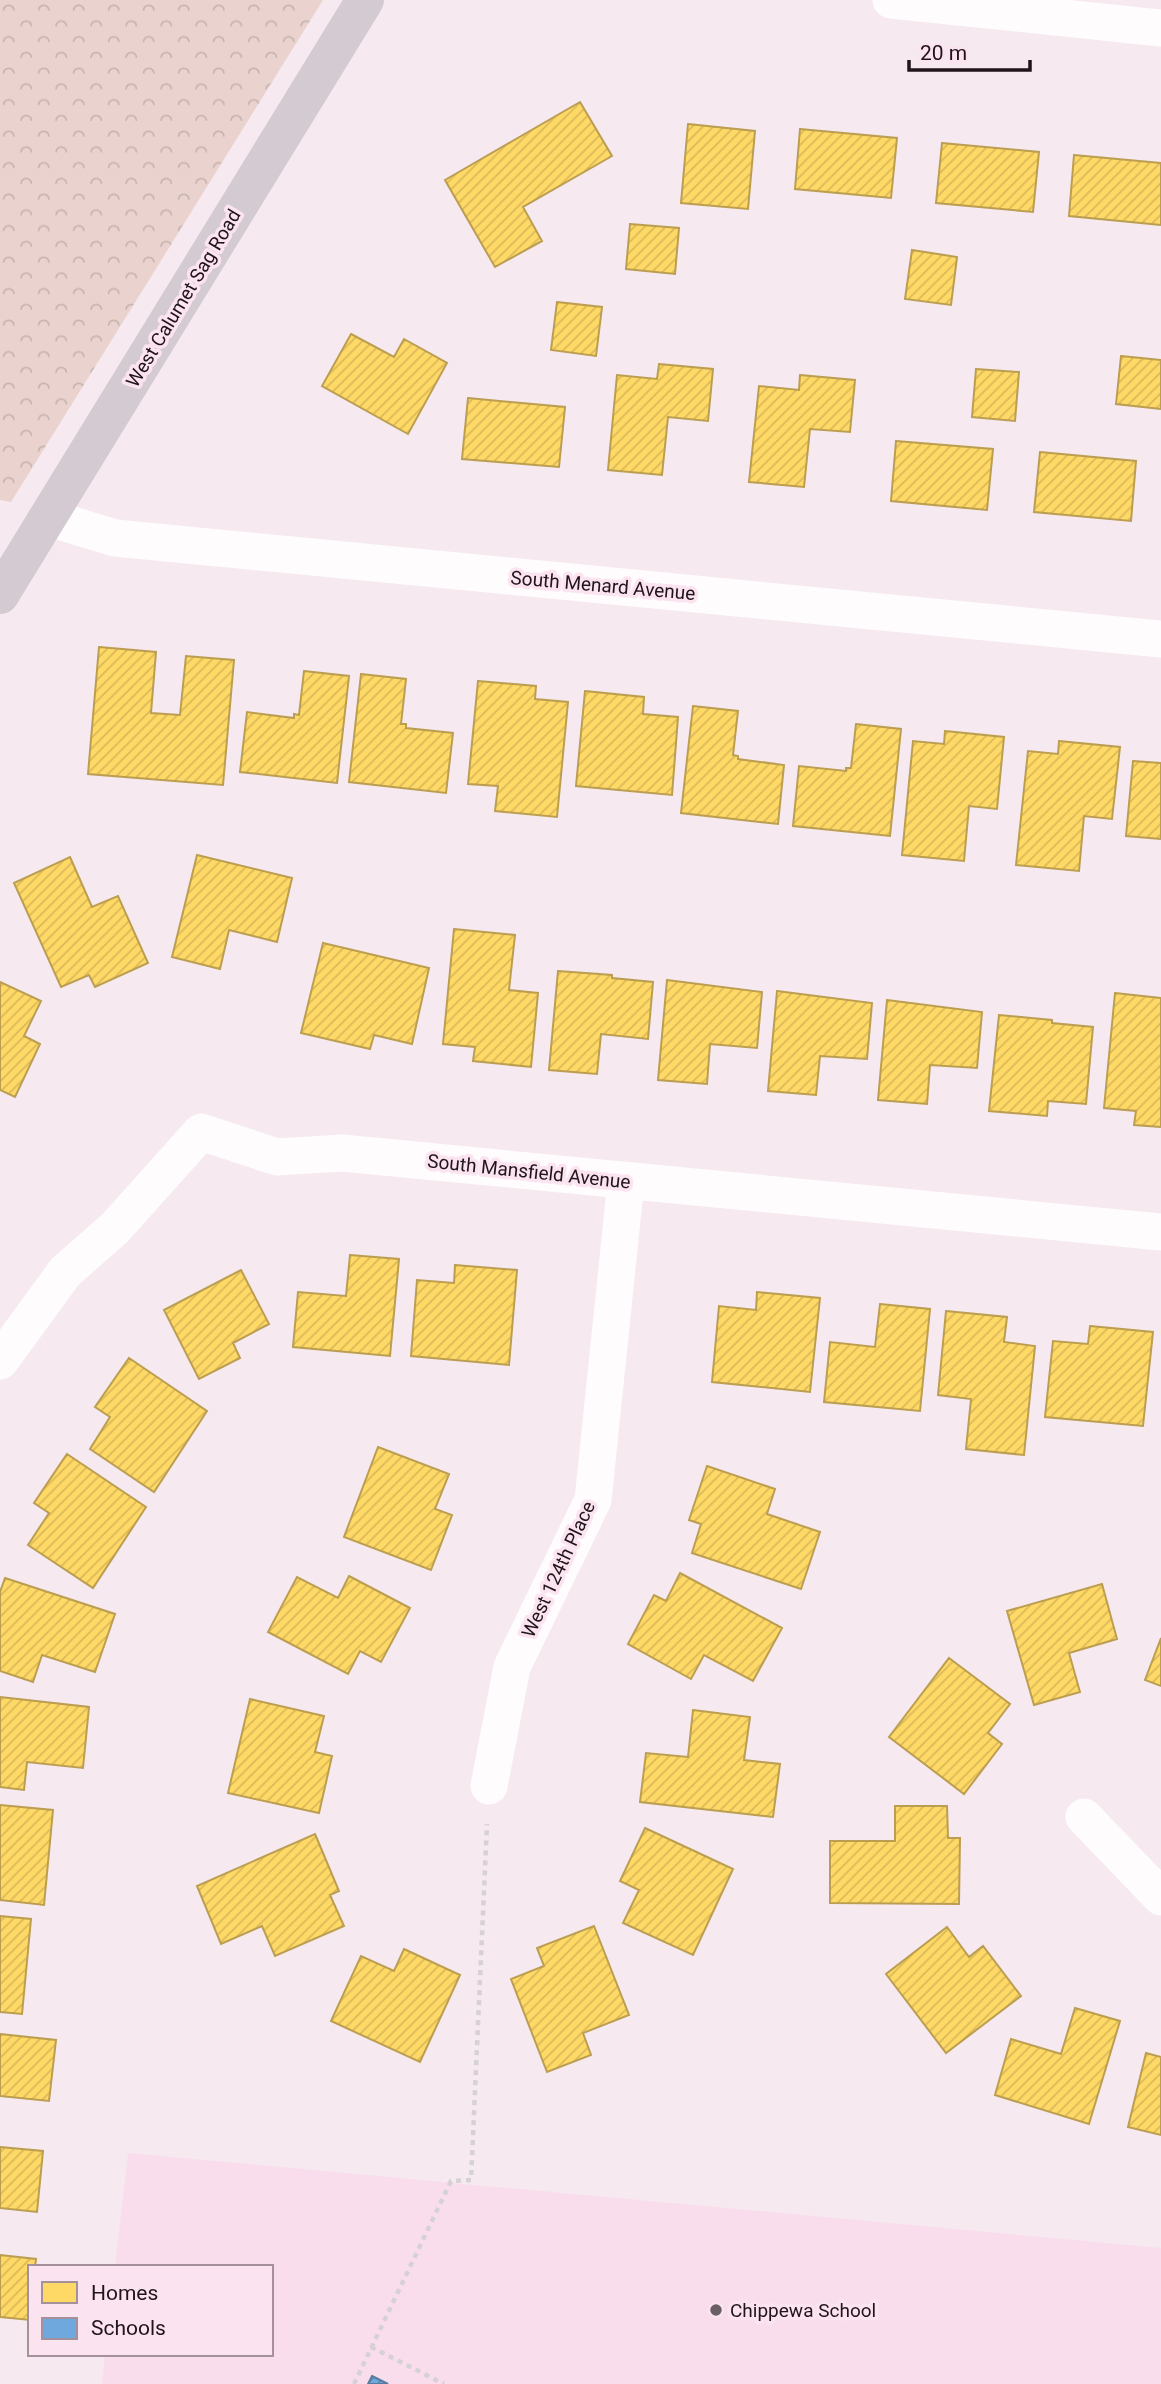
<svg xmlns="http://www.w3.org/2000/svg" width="1161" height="2384" viewBox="0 0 1161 2384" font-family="Roboto,sans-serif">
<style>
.built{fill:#f9ddec}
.forest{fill:url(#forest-crowns)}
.homes{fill:url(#homes-hatch);stroke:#bc9e50;stroke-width:2}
.schools{fill:url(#schools-hatch);stroke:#577ca2;stroke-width:2}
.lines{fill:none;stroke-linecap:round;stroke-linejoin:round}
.path{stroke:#d6d1d4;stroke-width:4.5;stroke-dasharray:5 5;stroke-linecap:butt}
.street{stroke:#fefcfd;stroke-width:37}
.primary{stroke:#d3cbd1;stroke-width:38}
.poi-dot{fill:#6b5f66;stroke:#fce3f0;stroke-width:2.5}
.labels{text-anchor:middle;stroke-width:7;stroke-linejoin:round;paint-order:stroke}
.street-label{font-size:19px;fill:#20151b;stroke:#fce3f0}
.poi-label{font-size:19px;fill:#20151b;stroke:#fce3f0;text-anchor:start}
</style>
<defs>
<pattern id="forest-crowns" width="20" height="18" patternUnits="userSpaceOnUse" patternTransform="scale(1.75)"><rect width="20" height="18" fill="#ead3ce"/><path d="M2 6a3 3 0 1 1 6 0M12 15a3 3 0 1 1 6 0" fill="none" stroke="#c8b4b0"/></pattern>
<pattern id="homes-hatch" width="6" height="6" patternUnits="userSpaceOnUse" patternTransform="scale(1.75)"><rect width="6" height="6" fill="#ffd966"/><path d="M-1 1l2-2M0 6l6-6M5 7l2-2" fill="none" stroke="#dab958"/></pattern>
<pattern id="schools-hatch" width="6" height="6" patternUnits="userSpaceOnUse" patternTransform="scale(1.75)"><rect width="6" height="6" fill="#6fa8dc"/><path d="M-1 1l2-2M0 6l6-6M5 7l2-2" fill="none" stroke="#5b88b2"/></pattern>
</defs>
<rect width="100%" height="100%" fill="#f6e9f0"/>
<!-- built -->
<path class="built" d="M128,2153L1161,2248V2384H102L105,2354H271V2267H115Z"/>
<!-- forest -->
<path class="forest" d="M0,0H323L11,502L0,500Z"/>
<!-- homes -->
<path class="homes" d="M580,102L612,156L523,207L542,241L495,267L445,180Z
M688,124L755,131L748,209L681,203Z
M800,129L897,138L891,198L795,189Z
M942,143L1039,152L1033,212L936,203Z
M1074,155L1161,163V225L1069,216Z
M630,224L679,228L675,274L626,269Z
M912,250L957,257L951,305L905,299Z
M557,302L602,307L596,356L551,350Z
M351,334L394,357L404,339L447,363L408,434L322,386Z
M1121,356L1161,360V409L1116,404Z
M659,364L713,369L708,421L668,417L662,475L608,470L617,375L657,379Z
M976,369L1019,372L1015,421L972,417Z
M800,375L855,380L850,432L810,429L804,487L749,482L759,386L799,390Z
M468,398L565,407L559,467L462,459Z
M896,441L993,449L987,510L891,501Z
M1040,452L1136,461L1131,521L1034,512Z
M99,647L156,652L151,713L180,715L186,656L234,660L223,785L88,774Z
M304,671L349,676L337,783L240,772L247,712L294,718V714L299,715Z
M361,674L406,679L401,724H406V728L453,733L446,793L349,782Z
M478,681L536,686L535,699L568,702L557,817L495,811L498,786L468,784Z
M585,691L644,697L643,714L678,717L672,795L576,786Z
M693,706L738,711L733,755L738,756V759L784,765L778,824L681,813Z
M856,724L901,729L890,836L793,826L799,766L846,771V768H851Z
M945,731L1004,737L997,809L969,806L964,861L902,855L913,741L944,744Z
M1059,741L1120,747L1112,819L1084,816L1079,871L1016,865L1028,751L1058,754Z
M1133,761L1161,763V839L1126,836Z
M197,855L292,878L277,942L229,930L220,969L172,957Z
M70,857L92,907L118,896L148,963L95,987L89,975L61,987L14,883Z
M454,929L515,935L509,990L538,993L531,1067L473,1061L475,1047L443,1044Z
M323,943L429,968L412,1044L374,1035L370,1049L301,1033Z
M558,971L612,975V978L653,982L648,1039L601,1034L597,1074L549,1070Z
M667,980L762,992L757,1048L710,1044L707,1084L658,1080Z
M0,982L41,1001L24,1036L40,1044L15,1097L0,1090Z
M777,991L872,1003L867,1059L820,1056L816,1095L768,1091Z
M1115,993L1161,998V1127L1134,1125L1136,1111L1104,1108Z
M887,1000L982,1012L977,1068L930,1065L927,1104L878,1100Z
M999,1015L1052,1020V1023L1093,1027L1086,1104L1048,1101L1047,1116L989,1111Z
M350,1255L399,1259L390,1356L293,1347L298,1292L346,1296Z
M455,1265L517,1270L509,1365L411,1356L417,1280L454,1283Z
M241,1270L269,1324L233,1343L240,1358L199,1379L164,1310Z
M757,1292L820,1298L810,1392L712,1382L719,1306L756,1310Z
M880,1304L930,1309L920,1411L824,1402L830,1342L875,1347Z
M946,1311L1007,1317L1004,1342L1035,1346L1024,1455L966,1449L971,1399L938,1395Z
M1090,1326L1153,1332L1143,1426L1045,1417L1053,1341L1088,1344Z
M129,1358L207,1411L154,1492L90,1449L110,1417L95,1407Z
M378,1447L449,1474L435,1509L452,1515L431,1570L344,1537Z
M67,1454L146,1507L93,1588L28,1545L49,1513L34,1503Z
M707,1466L775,1489L767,1514L820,1532L801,1589L692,1553L701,1524L689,1520Z
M680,1573L782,1628L753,1681L704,1655L691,1679L628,1644L654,1595L666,1601Z
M349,1576L410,1608L381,1662L360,1651L348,1674L268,1632L297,1577L338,1598Z
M5,1578L115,1614L95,1672L42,1655L33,1682L0,1671V1592Z
M1102,1584L1117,1639L1069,1653L1080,1692L1034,1705L1007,1611Z
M1161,1638V1686L1145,1680Z
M949,1658L1010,1704L988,1733L1002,1744L964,1794L889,1737Z
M0,1697L89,1707L83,1768L27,1762L24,1790L0,1787Z
M250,1699L324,1716L315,1752L332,1756L319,1813L228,1793Z
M693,1710L750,1717L744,1760L780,1764L773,1817L640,1802L646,1753L688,1757Z
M0,1805L53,1810L44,1905L0,1900Z
M895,1806H947L948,1838H960L959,1904L830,1903V1841H895Z
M645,1828L733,1869L693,1955L623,1923L639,1890L620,1881Z
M315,1834L339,1891L330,1895L344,1926L275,1956L262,1926L221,1944L197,1886Z
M0,1916L31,1919L22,2014L0,2012Z
M594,1926L629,2015L583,2033L591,2055L547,2072L511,1979L544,1966L537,1948Z
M947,1927L969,1957L983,1946L1021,1996L946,2053L886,1974Z
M404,1949L460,1975L420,2062L331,2021L361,1956L394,1971Z
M1075,2008L1120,2021L1089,2124L995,2095L1011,2039L1061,2054Z
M0,2034L56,2040L49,2101L0,2096Z
M1146,2053L1161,2057V2135L1128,2127Z
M0,2147L43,2151L37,2212L0,2208Z
M0,2255L36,2259L35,2267H30V2320L0,2317Z"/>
<!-- schools -->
<path class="schools" d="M372,2376L388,2384H368Z"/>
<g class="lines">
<!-- path -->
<path class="path" d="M371,2347L444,2384
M354,2384L451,2181L471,2180L487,1824"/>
<!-- street -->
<path class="street" d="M891,0L1161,28
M49,518L115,538L1161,639
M0,1361L65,1272L115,1228L201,1132L277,1157L342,1153L1161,1232
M489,1786L512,1667L593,1500L626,1181
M1084,1817L1161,1897"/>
<!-- primary -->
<path class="primary" d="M0,595L365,0"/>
</g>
<!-- markers -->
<circle class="poi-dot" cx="716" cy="2310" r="7"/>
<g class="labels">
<!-- street labels -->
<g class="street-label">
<text transform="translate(183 298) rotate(-59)" y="7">West Calumet Sag Road</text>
<text transform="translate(603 585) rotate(5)" y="7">South Menard Avenue</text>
<text transform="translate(529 1171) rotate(6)" y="7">South Mansfield Avenue</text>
<text transform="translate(558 1569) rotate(-65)" y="7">West 124th Place</text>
</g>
<!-- poi labels -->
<g class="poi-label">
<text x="730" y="2317">Chippewa School</text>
</g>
</g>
<!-- legend -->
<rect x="28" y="2265" width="245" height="91" fill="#fce3f0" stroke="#a4919b" stroke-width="2"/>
<rect x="42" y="2282" width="35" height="21" fill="#ffd966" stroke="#a4919b" stroke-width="2"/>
<text x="91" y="2300" font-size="21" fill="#20151b">Homes</text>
<rect x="42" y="2318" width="35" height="21" fill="#6fa8dc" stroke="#a4919b" stroke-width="2"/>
<text x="91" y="2335" font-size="21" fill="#20151b">Schools</text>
<!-- scale -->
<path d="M909 60v10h121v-10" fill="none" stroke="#20151b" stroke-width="3.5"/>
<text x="920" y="60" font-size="21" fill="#20151b" stroke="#fce3f0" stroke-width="5" paint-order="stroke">20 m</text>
</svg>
